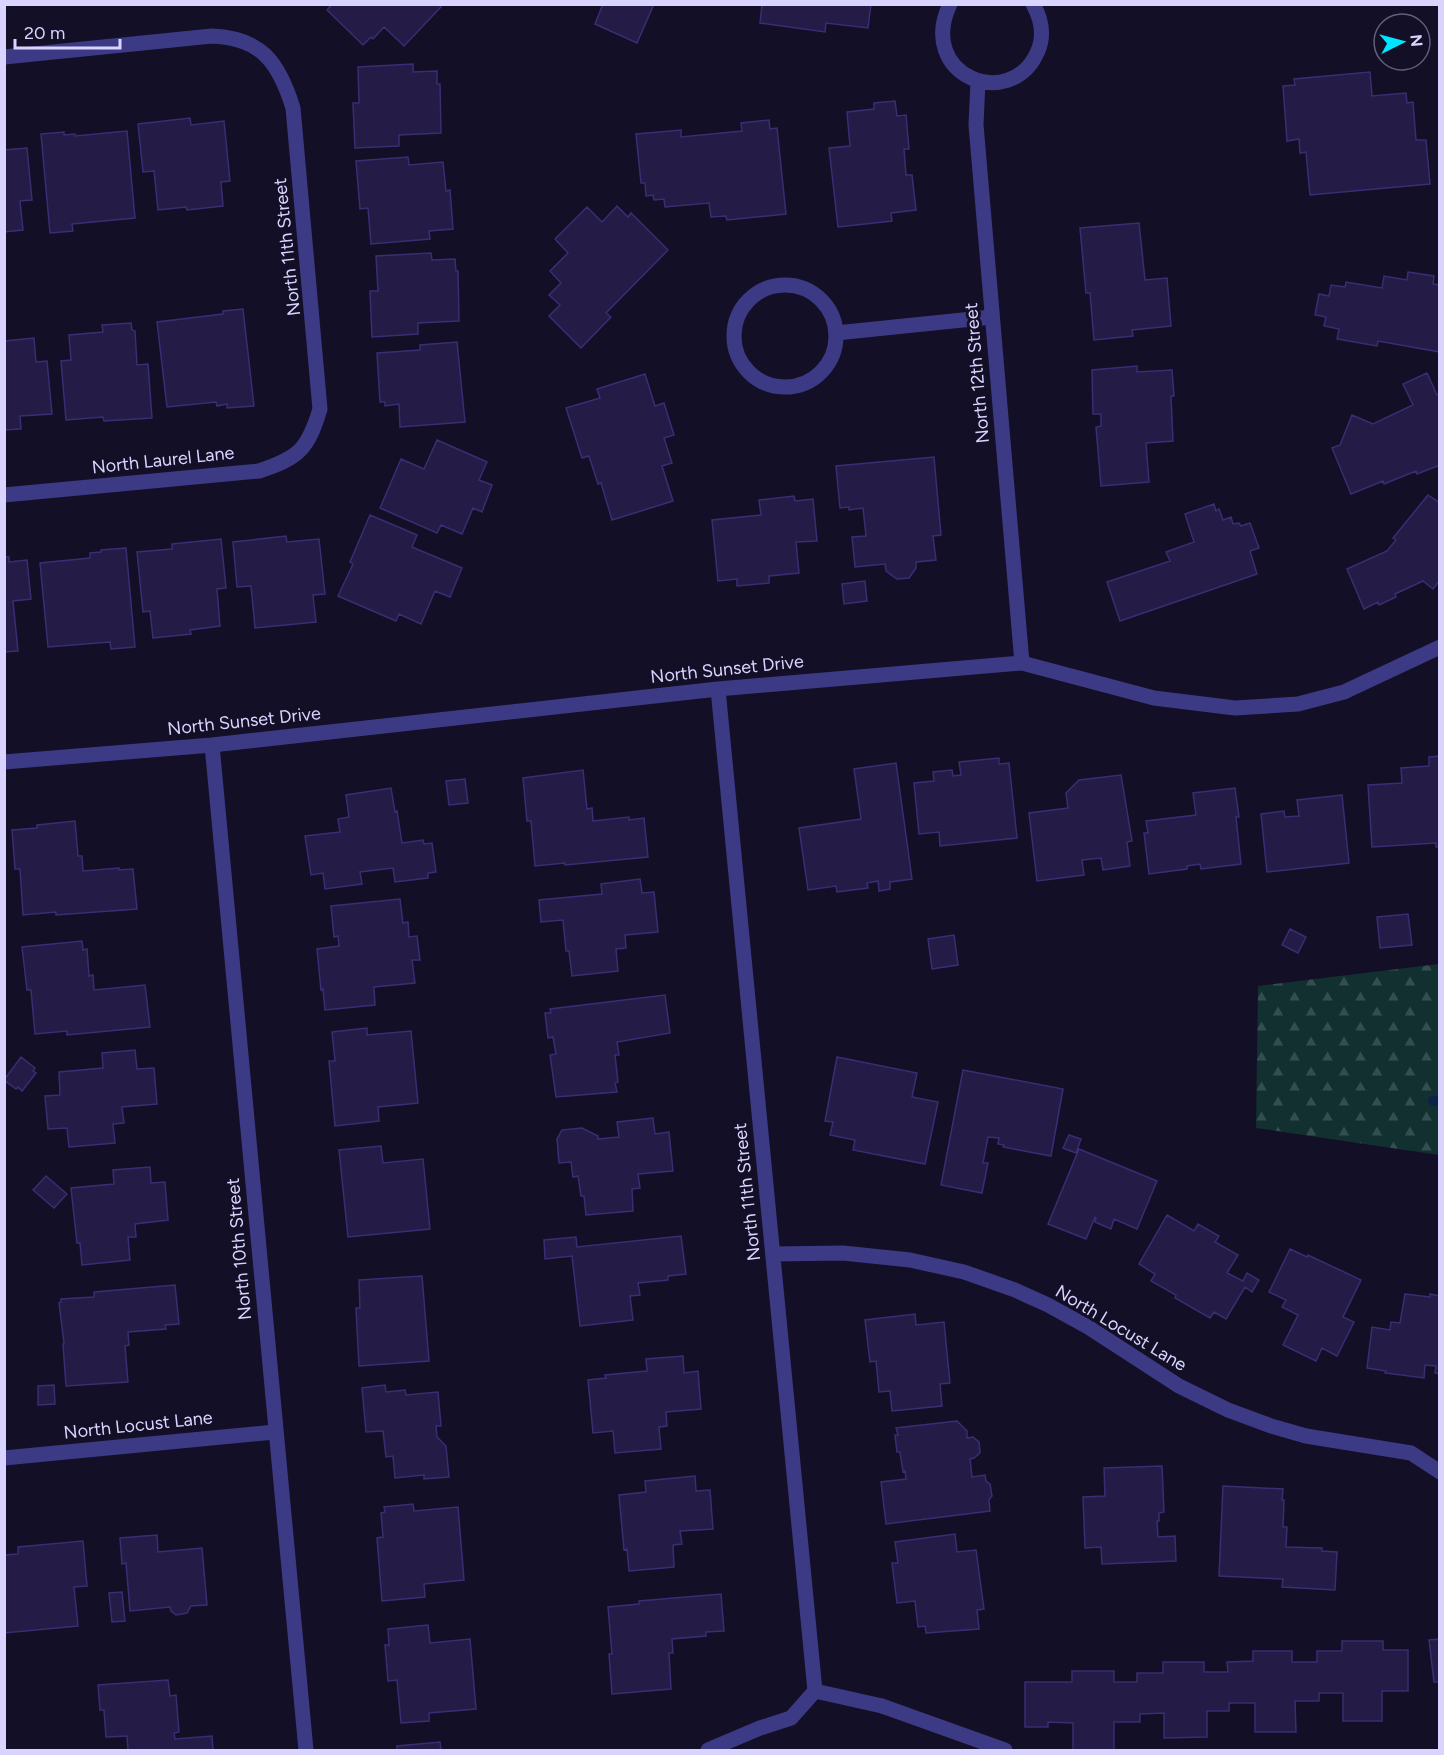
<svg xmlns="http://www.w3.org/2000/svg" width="1444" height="1755" viewBox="0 0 1444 1755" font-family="Figtree,sans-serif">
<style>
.forest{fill:url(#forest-firs)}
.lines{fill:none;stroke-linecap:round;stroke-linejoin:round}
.stream{stroke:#0c2248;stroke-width:10}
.building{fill:#241b47;stroke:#3b2d73;stroke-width:1.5}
.service{stroke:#3d3a85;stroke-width:15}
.minor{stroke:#3d3a85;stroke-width:15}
.labels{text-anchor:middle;stroke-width:6;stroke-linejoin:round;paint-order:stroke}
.street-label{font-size:18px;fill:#d9d4ff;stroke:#130f26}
</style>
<defs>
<pattern id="forest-firs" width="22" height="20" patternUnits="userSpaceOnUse" patternTransform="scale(1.5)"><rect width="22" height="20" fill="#12302f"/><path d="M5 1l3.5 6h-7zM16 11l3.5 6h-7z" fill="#344d4e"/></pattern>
</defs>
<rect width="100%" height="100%" fill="#130f26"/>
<!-- forest -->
<path class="forest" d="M1439,964V1155L1256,1128L1258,986Z"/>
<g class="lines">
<!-- stream -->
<path class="stream" d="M1433,1101H1440"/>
</g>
<!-- building -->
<path class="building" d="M332,4H439L441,7L404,46L384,27L373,39L371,37L363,45L327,10Z
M603,4H654L637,43L595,24Z
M762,4H871L868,28L826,23L825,32L760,23Z
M413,64V72L437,71V84H440L441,133L399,135V146L355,148L353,103H359L358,67Z
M1370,72L1372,96L1406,93L1407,103L1413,102L1416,140H1426L1430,184L1310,195L1306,152L1300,153L1299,139L1287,141L1283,86L1295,85L1294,79Z
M895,101L897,116L906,115L909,149H904L906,175H912L916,210L891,213L892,221L838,227L829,148L850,146L847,112L874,109V103Z
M190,118L191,125L224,121L230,181L221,182L223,206L187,210L186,207L158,210L154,171L143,172L138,124Z
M769,120L770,129L777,128L786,214L727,220L726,216L711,217L709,203L665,207L664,199L654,200L653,195L646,196L645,183H641L636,134L681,130V137L742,131L741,123Z
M127,131L135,218L72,224L73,231L50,233L41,134L64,132V135L75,134V136Z
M27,148L32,200L20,201L23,230L4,232V150Z
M408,157L409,165L443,162L446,191L450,190L453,229L429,231L430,239L371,244L368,208L360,209L356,161Z
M617,206L628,217L631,213L668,250L606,313L611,317L581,348L549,316L560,305L549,295L561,283L550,271L568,253L555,239L587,207L602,222Z
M1139,223L1145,280L1167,278L1171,326L1132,330L1133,336L1094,340L1090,293H1086L1080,228Z
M431,253L432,260L455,259L456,271H458L459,321L418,323V334L372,337L370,291H378L376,256Z
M1408,272L1434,276L1433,284L1440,285V352L1378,341L1377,346L1337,339L1339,329L1324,326L1326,317L1315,315L1319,294L1329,296L1331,285L1345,287L1346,282L1382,288L1384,276L1407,280Z
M243,309L254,406L227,408V404L217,406L216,402L167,407L157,322L223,314V311Z
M131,323L132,330L135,331L137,365L148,364L152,418L104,421L103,417L66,420L61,361L71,360L69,335L103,332L102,325Z
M34,338L36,362L47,361L52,414L20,416L21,429L4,430V341Z
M457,342L465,422L400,427L399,404L385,406V402H380L377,353L420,350V345Z
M1137,366V372L1172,370L1174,396H1171L1173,441L1146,443L1149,482L1101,486L1096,427L1101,426V414H1093L1092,370Z
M1427,373L1437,395L1440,393V465L1417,474L1416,471L1384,484L1383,481L1351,494L1332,448L1340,445L1352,415L1373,424L1413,405L1403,384Z
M645,374L655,406L664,403L674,435L664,438L672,463L662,466L673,501L612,520L601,483L598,484L589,456L582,458L566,408L600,398L597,389Z
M437,440L487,462L479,480L492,485L482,512L473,508L462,534L441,525L437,533L380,508L401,459L424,469Z
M934,457L941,535L933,536L936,560L916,562V568L909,578L897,579L886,571L885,564L855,567L852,537L866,536L863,508L849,510V507L840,508L836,466Z
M1428,495L1440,503V580L1433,589L1423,581L1395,594L1396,597L1379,605L1378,602L1364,609L1347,569L1387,551L1396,540L1393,538Z
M794,496L795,501L813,499L817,541L796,542L799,573L769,576V583L737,586V579L718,581L712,520L761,515L759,500Z
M1214,504L1216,511L1219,509L1223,520L1231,517L1233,524L1239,523L1241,526L1250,523L1259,548L1250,551L1257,574L1120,621L1107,582L1170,561L1166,552L1194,542L1185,514Z
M370,515L417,535L412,547L462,568L450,597L435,591L421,624L399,614L396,621L338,596L353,564L350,562Z
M286,536L287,542L319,539L325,594L313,595L316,622L255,628L251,586L237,587L233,542Z
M221,539L226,588L217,589L220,626L190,630L191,634L153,638L150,611L143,612L137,552L172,549V544Z
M126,548L135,647L111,649L110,642L48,647L40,563L90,558V553L101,552V550Z
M4,557H9V562L27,560L31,599L13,601L18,651L4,652Z
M865,581L867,601L844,604L842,584Z
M1440,756V847H1436V843L1372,847L1368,785L1402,783L1401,768L1429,766V757Z
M999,758V764L1009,763L1017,838L940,846L939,832L919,834L914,783L934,781L933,772L952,770L953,776L961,775L959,762Z
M896,763L912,879L890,882V889L879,891L878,881L867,883L868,888L837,892L836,886L808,890L799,828L861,819L854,769Z
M583,770L587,809L592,808L593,821L629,817V820L644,818L648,857L565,865V863L535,866L531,821H527L523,778Z
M1121,775L1132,841L1127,842L1130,866L1103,870L1101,858L1082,860L1084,875L1037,881L1029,813L1068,808L1066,793L1079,780Z
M465,779L468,803L449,805L446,781Z
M391,788L395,812L397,811L402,843L423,840L424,844L432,843L436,872L428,873V878L395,882L393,868L360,872L362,884L325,889L323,873L311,875L305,836L340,832L338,819L349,817L346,795Z
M1235,788L1239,817H1236L1241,864L1201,869L1200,864L1187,866V869L1149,874L1144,833H1148L1146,821L1196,815L1193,793Z
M1342,795L1349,863L1267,872L1261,814L1284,811L1285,817L1299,816L1297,800Z
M75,821L78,856H82L83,871L119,868V870L133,869L137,909L56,915V912L23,915L20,869H15L12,830L37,828V825Z
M640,879L642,893L654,892L658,932L625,935L626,948L616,949L618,971L572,976L569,951H566L563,920L541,922L539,900L602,894L601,884Z
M400,899L403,923L408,922L409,937L417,936L420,960H412L415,983L374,987L375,1005L325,1010L323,989L321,990L317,949L339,946L338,936L334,937L331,906Z
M1408,914L1412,945L1380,948L1377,917Z
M1290,929L1306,937L1298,953L1282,945Z
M954,935L958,965L932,969L928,939Z
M82,941L83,950L87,949L89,976L93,975L94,990L145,985L150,1027L67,1035V1031L35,1034L31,990H27L22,947Z
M665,995L670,1033L617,1042L619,1055H615L618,1082L615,1083L617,1092L556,1097L550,1055L556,1054L553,1037L548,1038L545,1013H551L550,1009Z
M367,1028V1035L411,1031L418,1103L378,1107L379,1121L335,1126L329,1061H335L332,1032Z
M135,1050L137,1069L154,1068L157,1104L122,1107L124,1123L113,1124L115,1143L69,1147L67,1128L48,1129L45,1096L60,1095L59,1072L103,1068L102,1053Z
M21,1057L35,1068L33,1071L36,1073L22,1091L18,1087L16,1089L4,1080Z
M837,1057L917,1073L912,1097L938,1102L925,1164L853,1150L855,1140L830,1135L833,1122L825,1121Z
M963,1070L1063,1089L1051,1156L1003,1147L1004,1145L998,1144L999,1138L988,1137L983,1163H988L982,1193L941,1185Z
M653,1118L655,1134L669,1132L673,1171L638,1174L640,1188L632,1189L633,1211L586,1215L584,1196H581L578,1176L573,1177L571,1162L559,1163L557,1139L562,1130L582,1128L598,1136V1139L619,1137L617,1122Z
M1069,1135L1081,1139L1076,1153L1063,1148Z
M381,1146L383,1163L423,1159L430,1229L348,1237L339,1150Z
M1079,1149L1157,1181L1137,1229L1114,1219L1111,1229L1095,1222L1096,1218L1095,1217L1086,1239L1048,1224Z
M150,1167L151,1183L165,1182L168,1220L135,1224L136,1237H128L130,1260L82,1265L80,1243H77L71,1188L114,1184L113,1170Z
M46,1176L67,1194L54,1208L33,1190Z
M1167,1215L1194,1231L1198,1224L1219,1236L1215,1242L1238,1255L1227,1273L1243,1281L1247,1273L1259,1280L1252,1292L1245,1287L1226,1319L1214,1312L1210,1318L1175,1298L1176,1295L1151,1281L1155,1274L1139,1264Z
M681,1236L686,1274L668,1276V1280L638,1283L640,1295L630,1296L633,1320L580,1326L572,1256L545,1259L544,1240L576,1237L577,1247Z
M1290,1249L1307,1257L1308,1255L1361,1280L1343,1317L1354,1322L1337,1356L1322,1348L1316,1361L1283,1345L1298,1315L1282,1307L1286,1300L1269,1292Z
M422,1276L429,1361L359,1366L356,1308H360L359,1280Z
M175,1285L179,1324L165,1325L166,1329L128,1332L129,1345L125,1346L128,1382L66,1386L63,1344L64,1343L59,1303L61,1302V1299L94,1297V1292Z
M1405,1294L1430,1297V1294L1440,1296V1374L1435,1373L1436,1366L1425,1365L1424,1378L1385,1373L1386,1371L1367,1368L1372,1327L1390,1330L1391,1322L1400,1323Z
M915,1314L916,1325L944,1322L950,1383L940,1384L942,1406L892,1411L890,1391L879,1392L876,1361L870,1362L865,1320Z
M683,1356L684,1373L698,1371L701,1409L666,1412L667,1426L659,1427L661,1449L615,1453L613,1431L593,1433L588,1380L606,1378L605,1375L647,1371L646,1359Z
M54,1385L55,1404L38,1405V1386Z
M385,1385L386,1392L405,1390L406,1395L438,1392L441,1426H436L437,1437L446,1446L449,1477L424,1479V1475L395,1478L393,1456L386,1457L383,1431L366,1432L362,1388Z
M957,1421L967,1431V1438L973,1437L979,1442L980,1453L974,1458L970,1459L972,1477L985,1475L986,1481L990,1484L992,1496L989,1500L990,1511L886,1524L881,1482L906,1479L905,1471L903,1472L900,1452H897L895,1435H898L896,1428Z
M1162,1466L1164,1512L1159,1513V1521H1157L1158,1537L1175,1536L1176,1561L1102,1564L1101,1547L1085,1548L1083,1497L1105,1496L1104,1468Z
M695,1476L696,1491L710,1490L713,1529L680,1531L682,1544L673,1545L674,1567L629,1571L627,1549L624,1550L619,1495L646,1492L645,1481Z
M1223,1486L1283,1489L1282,1500H1284L1283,1527H1287L1286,1547L1322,1548V1551L1337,1552L1335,1590L1282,1587L1283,1579L1219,1576Z
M413,1504L414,1511L458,1507L464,1580L424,1584L425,1597L382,1601L377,1538L383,1537L381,1513L385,1512L384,1507Z
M955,1534L957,1552L976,1550L984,1609L977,1610L979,1629L926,1633L925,1626L918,1627L915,1601L897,1603L892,1563H898L895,1542Z
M157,1535L158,1552L202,1548L207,1605L191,1606L187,1613L176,1615L171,1611L170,1607L130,1611L126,1563L122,1564L120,1538Z
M83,1541L87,1586L74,1587L78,1626L4,1633V1555L18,1554V1547Z
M122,1592L125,1621L112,1622L109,1593Z
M721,1594L724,1631L706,1632V1636L672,1639L673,1653H669L671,1689L612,1694L609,1654H612L608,1607L639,1604V1601Z
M428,1625L430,1643L470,1639L476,1709L429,1713V1721L401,1723L397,1680L388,1681L385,1645H389L388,1629Z
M1440,1639V1682H1434L1429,1640Z
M1342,1641H1383V1650H1408V1691H1382V1721H1343V1693H1319V1701H1295L1296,1732H1255V1703H1229V1711H1207V1737L1164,1738V1713L1140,1714V1722H1114V1750H1073V1723L1048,1722V1727H1025V1682H1072V1671H1114V1682H1137V1673H1163V1662H1204V1672H1228L1227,1662L1253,1661V1651H1292V1662H1317V1651H1342Z
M168,1680L170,1696L176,1695L179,1732L174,1733L175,1739L212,1736L213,1750H128L127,1736L106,1737L104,1710H100L98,1685Z
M440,1742L441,1750H397V1746Z"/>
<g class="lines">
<!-- service -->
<path class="service" d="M882,1706L1005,1750"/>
<!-- minor -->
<path class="minor" d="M950,4C916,76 1010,112 1037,53C1045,36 1042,20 1033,4
M4,57L212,36C262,38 279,63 293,108L320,409C308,449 299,458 259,471L4,495
M978,81L976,125L1022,663
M734 336a51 51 0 1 1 102 0a51 51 0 1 1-102 0Z
M836,333L992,317
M718,689L815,1691
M212,745L306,1750
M4,762L212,745L718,689L1022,663L1154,698L1235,708L1298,704L1344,692L1440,647
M773,1254L843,1253L910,1260L964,1272L1015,1290L1048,1305L1088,1327L1179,1386L1228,1410L1271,1426L1306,1436L1411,1453L1440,1472
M4,1458L275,1432
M815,1691L882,1706
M708,1750L760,1728L791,1718L815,1691"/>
</g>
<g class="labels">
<!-- street labels -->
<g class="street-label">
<text transform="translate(287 247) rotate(-96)" y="6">North 11th Street</text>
<text transform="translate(977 373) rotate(-95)" y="6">North 12th Street</text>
<text transform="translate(163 460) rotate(-6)" y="6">North Laurel Lane</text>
<text transform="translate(727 669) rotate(-6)" y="6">North Sunset Drive</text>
<text transform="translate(244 721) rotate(-6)" y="6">North Sunset Drive</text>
<text transform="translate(747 1192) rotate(-96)" y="6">North 11th Street</text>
<text transform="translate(239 1249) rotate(-95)" y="6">North 10th Street</text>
<text transform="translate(1121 1328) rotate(31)" y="6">North Locust Lane</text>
<text transform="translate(138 1425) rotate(-6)" y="6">North Locust Lane</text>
</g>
</g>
<!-- border -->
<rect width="1444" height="1755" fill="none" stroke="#d9d4ff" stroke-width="12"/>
<!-- north arrow -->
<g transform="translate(1402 42) rotate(84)"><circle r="28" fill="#130f26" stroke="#625e7d" stroke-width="1.5"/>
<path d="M0-4.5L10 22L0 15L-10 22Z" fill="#00e5ff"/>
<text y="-9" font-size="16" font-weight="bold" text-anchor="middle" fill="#d9d4ff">N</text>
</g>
<!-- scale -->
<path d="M15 39v9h105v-9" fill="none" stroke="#d9d4ff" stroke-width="3"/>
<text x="24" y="39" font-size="18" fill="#d9d4ff" stroke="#130f26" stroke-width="4.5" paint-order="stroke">20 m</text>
</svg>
